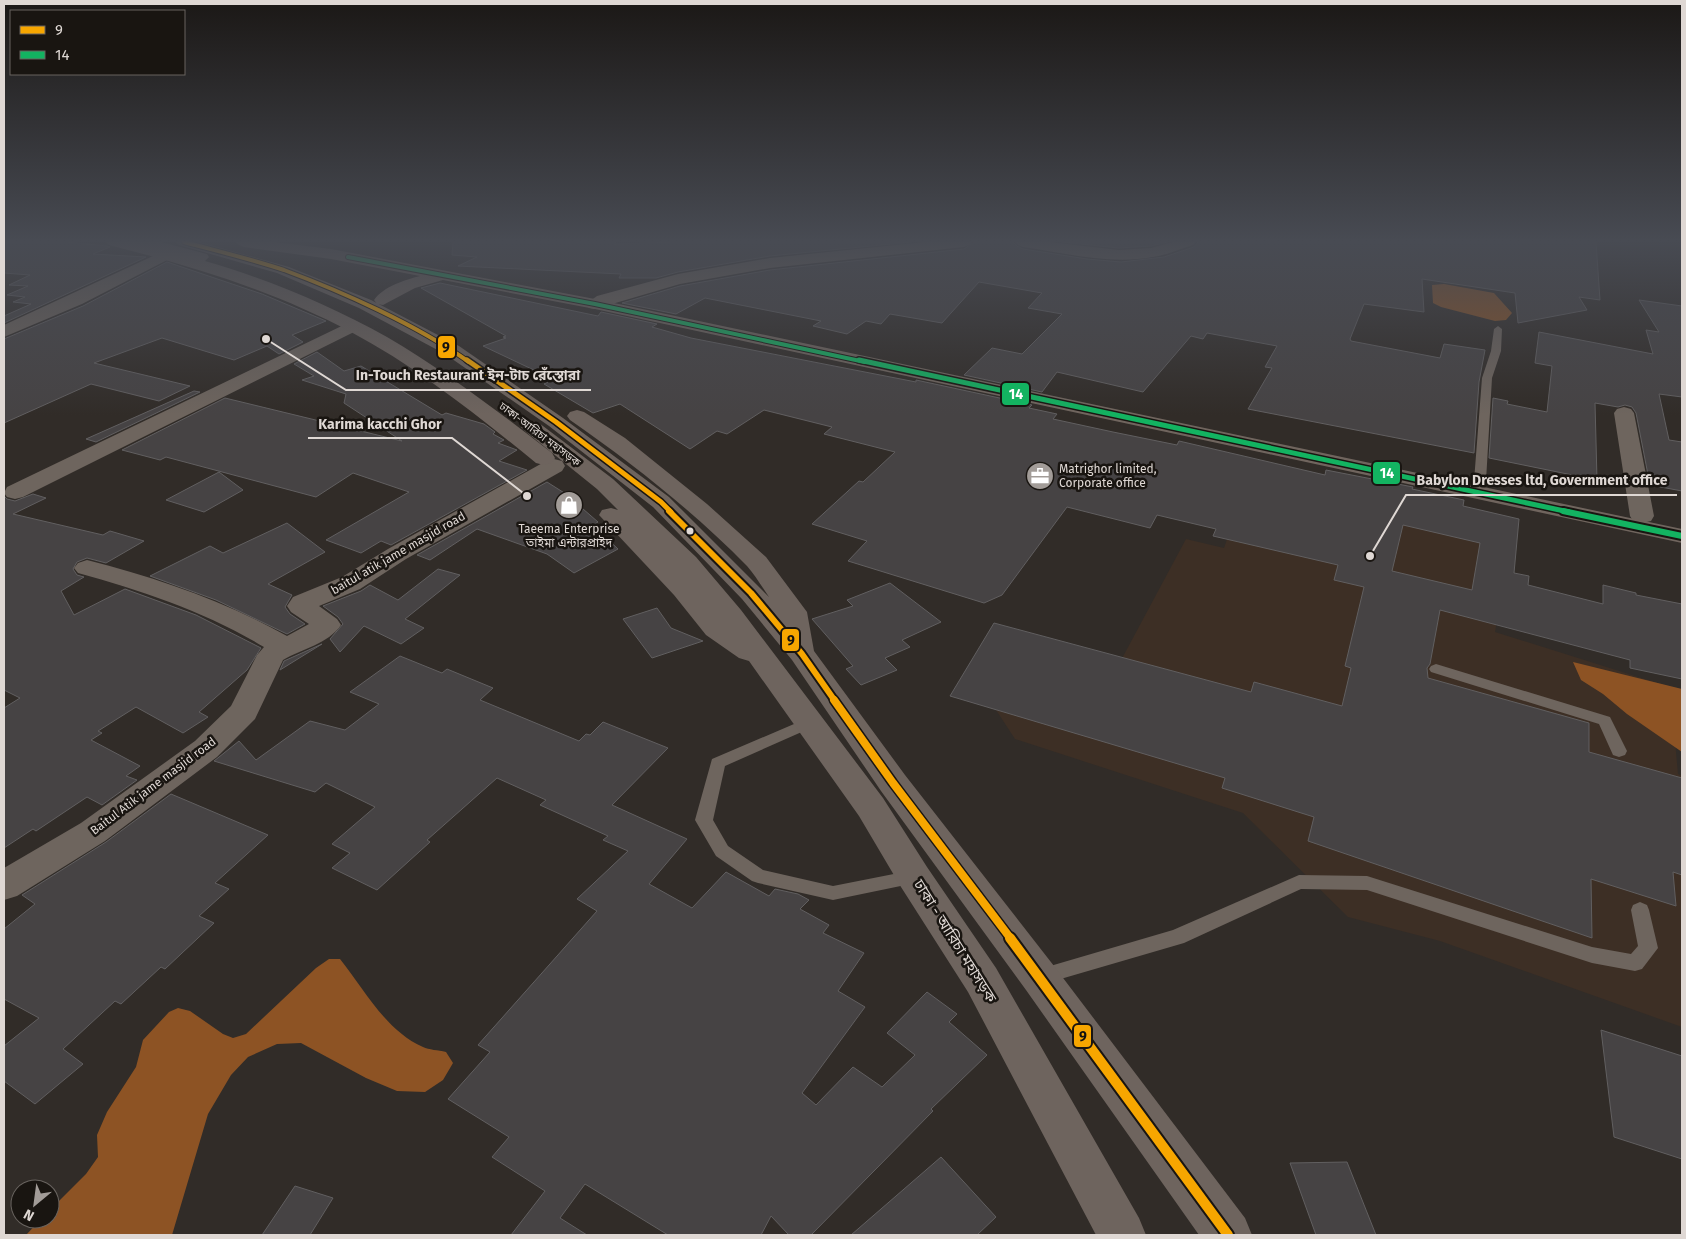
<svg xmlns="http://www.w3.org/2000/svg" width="1686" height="1239" viewBox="0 0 1686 1239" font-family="'Fira Sans','Noto Sans Bengali',sans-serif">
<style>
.built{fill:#3d2f25}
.water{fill:#8d5324}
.building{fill:#464344;stroke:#615f60;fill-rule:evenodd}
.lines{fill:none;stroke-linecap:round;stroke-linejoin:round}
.service{fill:#6e655e;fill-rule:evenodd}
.minor{fill:#6e655e;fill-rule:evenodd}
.secondary{fill:#72685f;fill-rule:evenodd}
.primary{fill:#70655e;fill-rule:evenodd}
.trunk{fill:#6e645e;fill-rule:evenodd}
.bus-1-far4-casing{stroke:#191511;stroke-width:6}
.bus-1-far3-casing{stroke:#191511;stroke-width:8}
.bus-1-far2-casing{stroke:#191511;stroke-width:10}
.bus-1-far1-casing{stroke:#191511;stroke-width:11}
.bus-1-casing{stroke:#191511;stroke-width:14}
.bus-2-far2-casing{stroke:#191511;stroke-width:6}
.bus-2-far1-casing{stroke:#191511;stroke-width:8}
.bus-2-casing{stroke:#191511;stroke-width:10}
.bus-1-far4{stroke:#f7a600;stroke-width:4}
.bus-1-far3{stroke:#f7a600;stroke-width:5}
.bus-1-far2{stroke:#f7a600;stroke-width:6}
.bus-1-far1{stroke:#f7a600;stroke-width:8}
.bus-1{stroke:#f7a600;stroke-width:10}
.bus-2-far2{stroke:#13b361;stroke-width:4}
.bus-2-far1{stroke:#13b361;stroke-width:5}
.bus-2{stroke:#13b361;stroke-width:6}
.bus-dot{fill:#dfd8d4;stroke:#191511;stroke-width:2}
.labels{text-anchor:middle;stroke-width:5;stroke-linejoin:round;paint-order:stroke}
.far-street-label{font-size:11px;fill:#dfd8d4;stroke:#191511}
.poi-label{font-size:12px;fill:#dfd8d4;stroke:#191511;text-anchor:start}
.street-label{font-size:12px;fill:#dfd8d4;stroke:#191511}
.near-street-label{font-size:15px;fill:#dfd8d4;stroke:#191511}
.leader{fill:none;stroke:#dfd8d4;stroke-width:2}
.callout-dot{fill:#dfd8d4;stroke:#191511;stroke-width:2}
.callout-label{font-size:14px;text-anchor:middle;font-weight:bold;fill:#dfd8d4;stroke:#191511;stroke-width:5;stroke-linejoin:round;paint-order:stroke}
.line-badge{stroke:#191511;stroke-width:2}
.badge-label{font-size:14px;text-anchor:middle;font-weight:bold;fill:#fff}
.pale-badge-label{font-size:14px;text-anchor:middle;font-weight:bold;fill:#111}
</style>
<rect width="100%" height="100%" fill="#312c28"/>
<!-- built -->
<path class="built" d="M1255,459L1515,520L1495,632L1670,687L1678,774L1682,776V1027L1440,941L1348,917L1243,813L1015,739L983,690L1119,664L1186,539L1224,548Z"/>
<!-- water -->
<path class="water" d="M1444,284L1494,293L1512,313L1506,320L1495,321L1441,307L1433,303L1432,285Z
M1573,662L1682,689V752L1627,714L1603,694L1581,680Z
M329,959H340C364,989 386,1031 423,1047C429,1050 438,1050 446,1052L453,1063L443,1080L425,1092L397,1091L366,1078L301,1043L277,1044L248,1057L231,1075L208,1114L172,1235H26L41,1219H50V1210L86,1174L98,1157L97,1135L107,1112L136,1067L143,1040L169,1012L178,1008L190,1011L223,1034L233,1038L246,1034L316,968Z"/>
<!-- building -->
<path class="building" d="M4,242H66L107,246L110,247L93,254L146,257L4,323V316L31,304L13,302L25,297L7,295L28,286L9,285L30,275L4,273Z
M453,242H616L614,244L675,242H911L770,256L678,272L656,278H619L621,274L458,266L477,257L452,255Z
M974,242H1013L1017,246L1023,249L1087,259L1121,262L1164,257L1194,247L1198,242H1596L1600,300L1579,297L1587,310L1518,323L1515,293L1422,279L1424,312L1364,304L1350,339L1351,341L1440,358L1444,344L1485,350L1479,382L1474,453L1248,409L1272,368L1265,367L1277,346L1207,333L1203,339L1191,336L1143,392L1057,372L1042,392L964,375L992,348L1022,354L1062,314L1028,308L1042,293L979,282L942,323L890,314L881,324L866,321L847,334L813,326L821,321L705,298L676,314L622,303L680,286L770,270L964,249Z
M1062,242H1167L1151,246L1119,248Z
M167,262L262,294L326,321L292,335L303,342L279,354L267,346L234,360L162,338L94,363L190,386L159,401L91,384L4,423V339L83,306Z
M440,283L598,316L601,312L657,324L652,327L691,338L916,382V380L1032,405L1029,408L1057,414L1053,419L1113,432L1177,445L1179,441L1325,475L1326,470L1413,487L1412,489L1464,500L1463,506L1519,519L1514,573L1529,576L1528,585L1603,604V585L1636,593V595L1682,604V679L1630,668V660L1440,610L1430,664L1427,668L1428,678L1589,723V752L1682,778V875L1673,872L1676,906L1591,879L1592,938L1308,841L1314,817L1222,788L1225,778L950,696L994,623L1251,692L1254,682L1342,706L1351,668L1345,666L1364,587L1334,580L1338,565L1213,536L1216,529L1157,515L1150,528L1067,507L1002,595L984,603L848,561L867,541L812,524L859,481L863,482L895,452L824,434L832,427L764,410L727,434L717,431L690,449L620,404L593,413L544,384L548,382L533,374L538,372L483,346L506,338L503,337L506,336L421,288ZM1403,525L1480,543L1472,590L1392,571Z
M1639,300L1682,306V397L1659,394L1669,440L1682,442V491L1650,485L1636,413L1632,407L1625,405L1618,407L1595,403L1597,480L1489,458L1493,398L1508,401L1507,404L1547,412L1552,366L1535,363L1539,332L1653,354L1646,330L1659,332Z
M317,352L344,371L361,366L442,415L446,413L484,424L495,432L493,434L504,440L498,443L517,450L499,461L527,470L391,545L381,541L361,553L326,540L409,492L353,473L316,497L166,457L160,460L122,450L225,398L402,441L344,403L346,394L302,380L314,376L294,364Z
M194,391L200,392L96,442L86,439Z
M219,472L243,490L204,512L166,500Z
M547,482L577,501L575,502L598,522L593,525L618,549L574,573L547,554L477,529L430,560L417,555Z
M33,494L46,498L13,514L103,535L110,531L144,541L106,563L87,558L77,562L73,569L77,575L84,577L61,591L74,615L125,589L196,615L261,648L247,670L199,712L208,717L183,733L136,707L98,731L102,733L91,740L140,766L126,776L137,780L102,805L87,797L36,831L33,829L4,848V708L20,698L4,690V496L7,499L15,501Z
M287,523L325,552L268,584L292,595L285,607L290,614L305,624L287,634L216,600L150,576L210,546L223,553Z
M438,569L460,575L405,619L424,628L401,644L364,626L340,652L330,639L343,624L338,617L323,606L361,591L370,585L398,600Z
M890,583L941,622L902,640L910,647L885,658L897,670L861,685L846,669L853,666L812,619L853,606L847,600Z
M657,608L671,628L703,641L652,658L623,619Z
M322,644L280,670L284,661Z
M400,656L442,673L447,669L493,688L480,700L579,741L586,734L590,735L603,722L668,748L612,805L687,839L649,884L692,908L726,872L769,896L775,889L798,894L809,900L800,909L829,925L823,933L864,953L838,991L865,1007L802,1093L816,1105L853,1067L882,1087L915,1055L887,1033L927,992L957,1014L949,1022L987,1055L931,1109L933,1111L811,1235H789L771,1216L761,1235H668L585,1184L560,1218L587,1235H511L545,1191L492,1157L509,1137L448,1099L490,1052L478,1045L597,911L577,899L628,851L603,840L608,836L540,805L546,800L497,778L427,840L430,842L377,890L332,868L350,853L332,844L375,807L326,783L315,792L214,761L239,741L256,760L310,721L345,730L379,704L350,692Z
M171,794L268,835L215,883L229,889L199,916L214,923L165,969L161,967L121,1004L115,1001L63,1049L83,1064L35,1104L4,1081V1046L39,1018L4,999V929L35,904L22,895L106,842Z
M1601,1030L1682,1056V1159L1614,1137Z
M941,1157L996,1217L977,1235H851Z
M1347,1162L1376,1235H1316L1290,1163Z
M295,1186L333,1198L310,1235H262Z"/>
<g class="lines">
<!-- service -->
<path class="service" d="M1498,326L1502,329L1501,351L1492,378L1486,481L1480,484L1474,481L1482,378L1491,351L1494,329Z
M1436,664L1610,717L1627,751L1625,755L1619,757L1613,755L1599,724L1431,672L1429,669L1431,666Z
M808,718L813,719L816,723L813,727L725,766L713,820L728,846L763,870L833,886L914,870L920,872L923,877L920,882L833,900L758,883L752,881L716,856L695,820L712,759Z
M1299,875L1367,876L1592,947L1631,954L1638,946L1631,910L1633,905L1640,902L1647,905L1649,910L1658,948L1642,969L1635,971L1592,963L1367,890L1301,889L1184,943L1040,985L1033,983L1030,977L1033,971L1040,969L1173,930Z"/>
<!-- minor -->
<path class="minor" d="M166,250L171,252L174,255L171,258L82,304L4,337V325Z
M352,321L358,322L361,326L358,330L23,497L15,499L7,497L4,493L7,487Z
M1624,407L1631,409L1634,413L1654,516L1651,521L1642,523L1633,521L1630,516L1614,413L1617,409Z
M554,459L562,461L565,466L562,471L406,559L360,589L319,606L337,619L341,625C328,644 302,649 283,660L255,719L217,757L105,841L17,896L4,900V868L81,823L195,741L231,706L257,655L264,647C206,612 143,591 78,573L74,568L78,563L87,560C157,578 225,601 287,636L309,624L291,612L287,606L293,597L342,577L388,549L546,461Z"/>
<!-- secondary -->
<path class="secondary" d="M925,242H972L969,245L964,247L770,268L680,284L595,309L589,308L586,304L597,296L678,274L770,258Z
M1015,242H1049L1119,250L1151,248L1173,242H1196L1193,245C1180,249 1167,255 1153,257C1110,265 1065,253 1023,247L1018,245Z"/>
<!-- primary -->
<path class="primary" d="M236,242H274L331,249L595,299L1682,529V543L595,309L443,280L415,288L383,305L377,304L374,300C384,286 405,280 420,276L331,259L244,247L239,245Z"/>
<!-- trunk -->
<path class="trunk" d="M106,242H161L207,254L209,257L205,261C268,279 330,305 387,337C445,371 499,412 552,453L555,458L552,463L544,465L536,463C477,415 417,367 351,332C274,291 192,266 109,245Z
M176,242H199L289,267L371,300L459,346L563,418L669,497L769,597C762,587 755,575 747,566C694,512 632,463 570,420L567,416L570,412L577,410L584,412L625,438L707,504L766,557L807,612L814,651L905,775L1054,966L1245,1218L1252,1235H1199L1026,990L881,791L792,660L742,599L653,507L549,426L445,354L359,308L277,273L179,245Z
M532,421L539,423L613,479L696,557L741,610L883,798L927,867L996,968L1139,1218L1146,1235H1096L968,992L901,887L859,816L749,661L739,658L706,635L674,595L599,515L602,510L611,508L618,510L597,489L525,431L521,427L525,423Z"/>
<!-- bus-1-far4 casing -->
<g class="bus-1-far4-casing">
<path id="bus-1-far4" d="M184,242C217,251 251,259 284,270C343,292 417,325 469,362"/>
</g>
<!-- bus-1-far3 casing -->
<g class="bus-1-far3-casing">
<path id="bus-1-far3" d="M467,360L556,422L661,502L671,512"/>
</g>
<!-- bus-1-far2 casing -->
<g class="bus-1-far2-casing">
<path id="bus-1-far2" d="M669,511L751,593L802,654L835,701"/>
</g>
<!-- bus-1-far1 casing -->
<g class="bus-1-far1-casing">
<path id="bus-1-far1" d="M834,700L893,783L1011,939"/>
</g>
<!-- bus-1 casing -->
<g class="bus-1-casing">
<path id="bus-1" d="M1010,938L1228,1235"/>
</g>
<!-- bus-2-far2 casing -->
<g class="bus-2-far2-casing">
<path id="bus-2-far2" d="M348,257L595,304L865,362"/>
</g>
<!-- bus-2-far1 casing -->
<g class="bus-2-far1-casing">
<path id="bus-2-far1" d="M859,360L1569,512"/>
</g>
<!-- bus-2 casing -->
<g class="bus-2-casing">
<path id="bus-2" d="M1563,511L1682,536"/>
</g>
<!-- bus-1-far4 -->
<use href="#bus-1-far4" class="bus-1-far4"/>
<!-- bus-1-far3 -->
<use href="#bus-1-far3" class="bus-1-far3"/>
<!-- bus-1-far2 -->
<use href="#bus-1-far2" class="bus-1-far2"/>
<!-- bus-1-far1 -->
<use href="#bus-1-far1" class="bus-1-far1"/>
<!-- bus-1 -->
<use href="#bus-1" class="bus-1"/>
<!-- bus-2-far2 -->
<use href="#bus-2-far2" class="bus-2-far2"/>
<!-- bus-2-far1 -->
<use href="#bus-2-far1" class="bus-2-far1"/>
<!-- bus-2 -->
<use href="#bus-2" class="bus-2"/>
</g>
<!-- sky -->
<linearGradient id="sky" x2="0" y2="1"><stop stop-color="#1b1816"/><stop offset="0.58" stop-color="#484b53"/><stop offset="1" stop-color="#484b53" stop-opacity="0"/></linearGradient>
<rect width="1686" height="415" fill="url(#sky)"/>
<!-- icons -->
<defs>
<g id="office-disc" transform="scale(1.4375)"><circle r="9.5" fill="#a29c98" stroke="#191511"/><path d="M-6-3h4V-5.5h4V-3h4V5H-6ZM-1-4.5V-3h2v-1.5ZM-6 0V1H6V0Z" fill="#fff"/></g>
<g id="shop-disc" transform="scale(1.4375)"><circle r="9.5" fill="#a29c98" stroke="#191511"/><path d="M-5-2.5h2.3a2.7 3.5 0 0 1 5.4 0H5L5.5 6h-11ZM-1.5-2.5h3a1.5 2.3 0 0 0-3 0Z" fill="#fff"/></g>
</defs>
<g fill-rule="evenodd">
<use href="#office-disc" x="1040" y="476"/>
<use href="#shop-disc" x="569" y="505"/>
</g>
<!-- markers -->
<circle class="bus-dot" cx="690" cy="531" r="4.5"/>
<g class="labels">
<!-- far-street labels -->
<g class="far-street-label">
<text transform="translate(540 434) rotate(37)" y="4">ঢাকা-আরিচা মহাসড়ক</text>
</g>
<!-- poi labels -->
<g class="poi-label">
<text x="1059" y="473">Matrighor limited,<tspan x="1059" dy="14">Corporate office</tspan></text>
<text x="569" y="533" text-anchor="middle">Taeema Enterprise<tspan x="569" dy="14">তাইমা এন্টারপ্রাইদ</tspan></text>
</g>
<!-- street labels -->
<g class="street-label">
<text transform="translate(398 553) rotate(-30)" y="4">baitul atik jame masjid road</text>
<text transform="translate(153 786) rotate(-37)" y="4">Baitul Atik jame masjid road</text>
</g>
<!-- near-street labels -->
<g class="near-street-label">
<text transform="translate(955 941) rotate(58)" y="5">ঢাকা - আরিচা মহাসড়ক</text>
</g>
</g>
<!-- callouts -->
<path class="leader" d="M266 339L346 390H591M527 496L452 438H308M1370 556L1406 495H1677"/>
<g class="callout-dot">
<circle cx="266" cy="339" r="5"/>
<circle cx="527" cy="496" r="5"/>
<circle cx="1370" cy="556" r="5"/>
</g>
<g class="callout-label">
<text x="468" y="380">In-Touch Restaurant ইন-টাচ রেঁস্তোরা</text>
<text x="380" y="429">Karima kacchi Ghor</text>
<text x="1542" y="485">Babylon Dresses ltd, Government office</text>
</g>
<g class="line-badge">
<rect x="437" y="335" width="19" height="24" rx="5" fill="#f7a600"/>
<rect x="1001" y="382" width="29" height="24" rx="5" fill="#13b361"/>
<rect x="1372" y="461" width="29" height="24" rx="5" fill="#13b361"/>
<rect x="781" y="628" width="19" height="24" rx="5" fill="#f7a600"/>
<rect x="1073" y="1024" width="19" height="24" rx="5" fill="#f7a600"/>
</g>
<g class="badge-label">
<text x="1016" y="399">14</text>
<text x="1387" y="478">14</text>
</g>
<g class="pale-badge-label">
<text x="446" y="352">9</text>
<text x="791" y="645">9</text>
<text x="1083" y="1041">9</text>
</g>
<!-- border -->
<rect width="1686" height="1239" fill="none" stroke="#dfd8d4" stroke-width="10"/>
<!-- legend -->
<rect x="10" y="10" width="175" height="65" fill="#191511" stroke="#68635f"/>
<rect x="20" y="26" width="25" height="8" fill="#f7a600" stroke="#68635f"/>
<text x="55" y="35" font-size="15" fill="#dfd8d4">9</text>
<rect x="20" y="51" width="25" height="8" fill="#13b361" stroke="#68635f"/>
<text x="55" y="60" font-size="15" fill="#dfd8d4">14</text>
<!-- north arrow -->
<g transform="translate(35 1204) rotate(209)"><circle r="24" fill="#191511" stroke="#68635f"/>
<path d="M0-4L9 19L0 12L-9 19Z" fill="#a29c98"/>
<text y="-8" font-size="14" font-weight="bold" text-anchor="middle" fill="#dfd8d4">N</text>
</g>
</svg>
